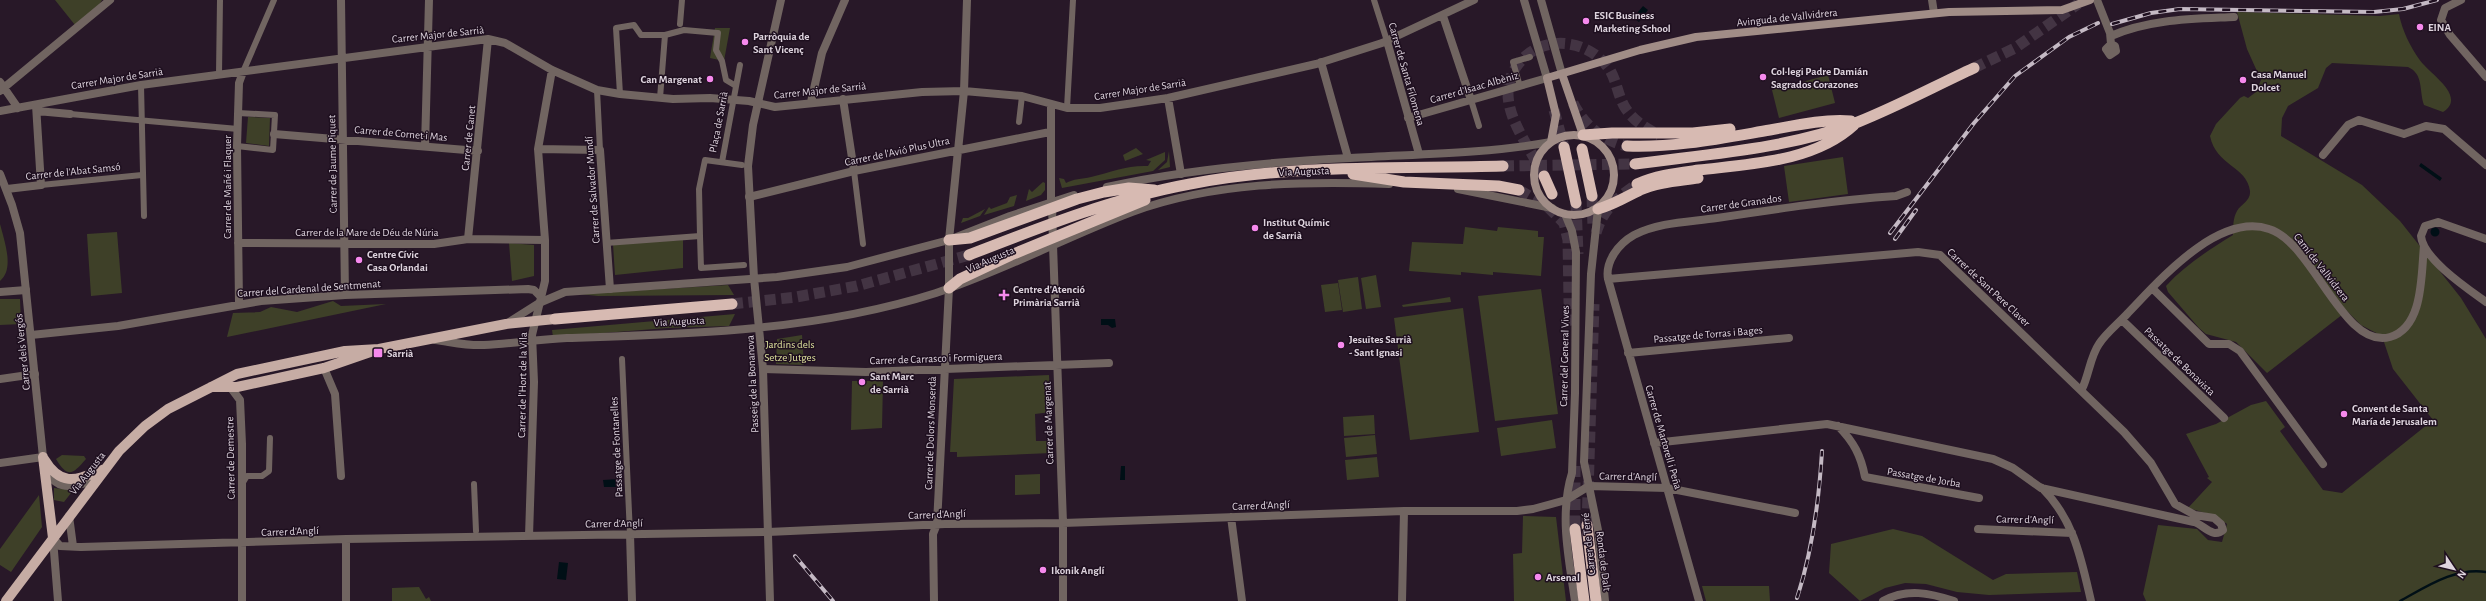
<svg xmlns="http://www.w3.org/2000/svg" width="2486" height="601" viewBox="0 0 2486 601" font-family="'Alegreya Sans',sans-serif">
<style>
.green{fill:#3e4028}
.water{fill:#000f16}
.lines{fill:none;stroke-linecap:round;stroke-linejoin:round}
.stream{stroke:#000f16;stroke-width:2.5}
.trunk-tunnel{stroke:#433443;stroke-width:11;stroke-dasharray:11 5.5;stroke-linecap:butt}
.pedestrian{stroke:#716561;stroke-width:6}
.minor{stroke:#716561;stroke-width:8}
.tertiary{stroke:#716561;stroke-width:8}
.secondary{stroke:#a18d87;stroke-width:8}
.primary{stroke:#c6aca4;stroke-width:10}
.trunk{stroke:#d7bab2;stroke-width:11}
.rail-casing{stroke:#c4b9c4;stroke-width:4}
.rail{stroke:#1e0f1f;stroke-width:2.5;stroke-dasharray:8;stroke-linecap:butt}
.poi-dot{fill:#f689ed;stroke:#1e0f1f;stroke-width:1.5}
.labels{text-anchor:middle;stroke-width:3;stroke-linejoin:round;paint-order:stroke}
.poi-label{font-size:11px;font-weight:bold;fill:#ded4de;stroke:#1e0f1f;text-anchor:start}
.street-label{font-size:11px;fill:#ded4de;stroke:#1e0f1f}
.park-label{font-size:11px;fill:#e0e49e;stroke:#1e0f1f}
</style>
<rect width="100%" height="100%" fill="#281828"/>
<!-- green -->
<path class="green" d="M55,0H102L99,5L75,25Z
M2237,12L2380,16L2399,14C2402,30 2410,46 2419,59C2428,73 2468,96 2443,112L2424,105C2419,91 2424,74 2408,67L2332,63L2326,68L2318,88L2288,106L2282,118L2281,136L2362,185L2400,221L2461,298L2486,339V601H2146L2143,594L2158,525L2197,529L2208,540L2222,542L2227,524L2216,516L2188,508L2212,482L2207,478L2209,477L2186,434L2216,424L2251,405L2266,401L2285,427L2280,431L2323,490L2342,493L2433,420L2393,369L2382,336L2361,325L2347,311L2267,373L2236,342L2206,334L2199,328L2168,292L2166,286C2185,265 2209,250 2233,235C2233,227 2233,218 2237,211C2241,204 2251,201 2250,191C2247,166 2216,166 2210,136L2216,124L2240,98L2244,96L2248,98L2256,92L2261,80L2247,49Z
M715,28H730L724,61L710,58Z
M1828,75L1835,103L1779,118L1772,90Z
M248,117L270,118L269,146L246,143Z
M1136,148L1143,154L1125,161L1123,155Z
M1169,151L1170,167L1158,170L1167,162Z
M1165,152V160L1153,171L1062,188L1059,178L1064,179L1066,183C1073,179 1082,179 1091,177C1111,172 1128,165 1148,166L1151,161L1146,160Z
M1843,157L1848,194L1789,202L1784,166Z
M1043,182L1045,183V190L1041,195L1026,201L1029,189L1032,192Z
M1017,195L1014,206L984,215L989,207L991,209L1007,203L1010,197Z
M985,209L980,216L961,223L963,218H968Z
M0,224C4,240 15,269 0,281Z
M1465,227L1497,231L1498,227L1538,231V237H1544L1541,276L1493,272V275L1461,272V275L1409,271L1412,242L1463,244Z
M117,232L122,293L91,296L87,234Z
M683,240V268L615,275L613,244Z
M509,243L534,245V276L512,281Z
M1376,275L1381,307L1366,309L1361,278Z
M1358,277L1362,309L1343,312L1338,280Z
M1338,283L1342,310L1325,312L1321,285Z
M728,285L734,295L598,296L579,294Z
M1541,289L1558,414L1495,421L1478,296Z
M1450,297L1451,302L1403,307L1402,305Z
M0,299H20L21,324L0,325Z
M333,301L341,306L386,304L227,337L233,313L260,312L271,307L297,312Z
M1463,308L1479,432L1410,440L1394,318Z
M735,314L729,326L667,328L553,337L552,330Z
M802,335L804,365L776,364L777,339Z
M1049,375L1051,412L1035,414L1036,441H1051V453L957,457V452H950L954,379Z
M852,381H883L882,428L851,430Z
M1374,415L1375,434L1344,436L1343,417Z
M1552,420L1556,448L1501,456L1497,428Z
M1375,435L1377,454L1346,457L1344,438Z
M62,455L84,456L86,459C73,474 68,479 56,459Z
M1377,457L1379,477L1347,480L1345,460Z
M1040,474V494L1015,495V475Z
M54,488L71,490V493L64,502L54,500Z
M39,495L42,527L11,572L0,565V549Z
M1523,516L1556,517L1566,601H1514L1513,554L1522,553Z
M1893,529L1922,536L1993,580L2006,574L2077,572L2081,592L1989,595L1957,592L1926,584L1905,583L1885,588L1860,601L1829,573L1831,544Z
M1702,586H1769L1770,601H1706Z
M419,587L426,599L429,597L431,601H392V588Z"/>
<!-- water -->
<path class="water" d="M1643,6L1648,10L1639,22L1633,18Z
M2421,163L2442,178L2440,181L2419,166Z
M2430.5 232a4.5 4.5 0 1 1 9 0a4.5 4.5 0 1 1-9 0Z
M1101,319H1115L1116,327L1112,328L1108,325H1101Z
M1121,466H1125V480H1120Z
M619,479V487H604L603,480Z
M559,562L568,563L566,580L557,579Z"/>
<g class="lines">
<!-- stream -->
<path class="stream" d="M2400,601C2426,587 2455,567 2486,572"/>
<!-- trunk-tunnel -->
<path class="trunk-tunnel" d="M1974,68L2015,48L2078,4
M1573,103C1584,125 1603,141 1627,146
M1554,110L1564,147
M1503,166L1635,164
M1544,176C1528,142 1489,100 1519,63C1543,33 1589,39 1610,70C1617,82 1618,97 1626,109C1634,121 1647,129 1659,135
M1519,190L1547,206L1564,223L1568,240L1569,302L1574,329
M1592,196L1593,228
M1576,203L1578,254
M1596,233C1603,209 1617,198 1637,184
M732,304L796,297L857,286L969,255
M1575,466V529
M1587,525L1594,304"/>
<!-- pedestrian -->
<path class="pedestrian" d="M1374,0L1387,41
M680,24L682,0
M243,72L274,0
M219,74L220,0
M1519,83L1513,62L1530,57
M141,85L144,216
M597,90L600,150
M620,94L616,28L634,25L641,35H665L684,30L718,33L716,50L722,61L726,80L736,86
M660,98L665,35
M1471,100L1479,126
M1067,108L1073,0
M70,114L238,129
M1019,122L1022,96
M237,146L273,150L275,115L238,113
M722,162L740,65
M854,171L863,244
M41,185L142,175
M700,236L699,189L705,160L742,165
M606,243L700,236L701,268L744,265
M622,359L630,534
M242,484L247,476H262L269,471L270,438
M474,484L476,531"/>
<!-- minor -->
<path class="minor" d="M341,0L345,295
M1932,0L1934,13
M2097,0L2110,33L2111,44L2106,49L2110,55L2116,51L2115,46L2111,44
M2461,0L2445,8L2441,20L2450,35L2486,77
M1443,16L1471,100
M2111,36C2149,19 2192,19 2234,17
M1387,41L1419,154
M1321,62L1348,158
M0,82L18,108
M0,91L110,0
M1168,98L1181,174
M843,99L854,171
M811,102L822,53L845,0
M1051,104V202
M0,111L141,85L488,39L505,43L552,70L597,90L620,94L673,99L710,98L749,101L775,107L922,92L964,91L1022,96L1067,108H1100L1168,98L1316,64L1382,43L1474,0
M37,111L70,114
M1408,118L1547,78
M274,134L478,151
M425,146L429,0
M538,149L600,150L610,289
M2323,155L2348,125L2359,120L2404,134L2426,126L2444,129L2486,165
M7,189L41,185L36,105
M749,197L854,171L1050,132
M468,239L488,39
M2486,239L2438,222L2425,226L2421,236C2423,259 2468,289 2486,302
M949,240L964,91L967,0
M238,243L434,244L468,239L545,240
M1053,245L1063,523V601
M1608,279L1918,252L1940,255L2124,432L2151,463L2175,504L2195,515L2214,518L2221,524L2223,530C2213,539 2204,525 2194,522L2041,488L2013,468L1993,459L1827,424L1654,443
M2152,288L2209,344H2229L2240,351L2323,464
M0,292L26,290
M239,303L237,146L239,83L243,72
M2122,320L2224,418
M31,335L118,326L261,301L345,295L528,289L534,290L541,297
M1628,353L1789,338
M324,368L335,394L341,476
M763,369L866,372L1109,363
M0,379L35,374
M228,384L240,400L242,444V601
M2082,389C2089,375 2090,357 2099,344C2106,333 2119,323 2128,313C2159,281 2218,212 2269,229C2313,242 2343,350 2390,337C2424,327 2421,274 2424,246
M1838,426C1854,442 1861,456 1865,477L1979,498
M0,463L43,457C50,492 69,490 98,479
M2042,488C2074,520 2081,558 2091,601
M69,516L73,546
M1231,517L1242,601
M1978,529L2072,533
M630,534L632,601
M529,536L534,382L532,335L545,281V240L538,149L552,70
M53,538L60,546L81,547L346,539L768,532L945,524L1063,523L1404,511H1517L1533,509L1566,500L1589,486L1667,488L1795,513
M53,539L58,601
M346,601V539
M934,601L933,534L937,524L949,288
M1402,601L1404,511
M1699,601L1608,279C1605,262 1618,244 1634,235C1659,222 1690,222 1717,218C1776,209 1836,200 1896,196L1907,192
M1883,601C1907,588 1930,593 1954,601"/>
<!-- tertiary -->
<path class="tertiary" d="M1524,0L1547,78
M1541,0L1562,74
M0,174L12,205L20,233L43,457
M1107,187C1186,169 1269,162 1350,158C1417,154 1484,154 1551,142
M1458,189L1552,208
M1052,204L1053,243
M1598,209L1591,274L1584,462L1598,530L1605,601
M1565,214L1572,231L1576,252L1575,393L1572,473C1559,515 1569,559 1575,601
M949,240V288
M506,324L539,303L565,292L777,277L847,267L949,240L1010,216L1074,195
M435,340C451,342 467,346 484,345C511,344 539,339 567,338C690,334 817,331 936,293C1003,271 1066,237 1132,212C1214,182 1303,181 1389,184
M770,601L763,369L754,278L748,166L753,125L781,0"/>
<!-- secondary -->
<path class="secondary" d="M1562,74L1583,135
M1534 175a40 40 0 1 1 80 0a40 40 0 1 1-80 0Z
M1551,142L1556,115L1547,78L1640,50L1696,37L1949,12L2062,10L2090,0"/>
<!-- primary -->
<path class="primary" d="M211,387H237L324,368L379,349L506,324L555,319
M43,457L53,538
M44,459C62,489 78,479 105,469
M6,601L119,451L145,426L168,409L237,374L345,351L379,349"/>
<!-- trunk -->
<path class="trunk" d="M1583,135L1612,133H1693L1730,129
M1627,146C1674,148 1723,138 1770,130C1797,125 1823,119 1851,121
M1564,147L1576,203
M1582,149L1592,196
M1635,164C1709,154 1788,149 1858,122C1898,106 1935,86 1974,68
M1353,174L1404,182L1498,186L1519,190
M1544,176L1552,194
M1637,184C1657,175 1677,173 1699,170C1750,164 1814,162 1854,125
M1598,209C1613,205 1626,197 1640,190C1658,182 1678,181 1698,178
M949,240L970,238L1077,199L1104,192L1129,188L1154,190
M969,255C1041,227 1114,198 1190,184C1292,164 1399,169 1503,166
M949,288L960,279L1011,255L1145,200
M555,319L732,304
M1587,525L1596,601
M1575,529L1584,601"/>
<!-- rail casing -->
<g class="rail-casing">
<path id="rail" d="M2112,24L2151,13L2180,9L2374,12L2403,9L2437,0
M1890,233L1974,123L2015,76L2069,37L2098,23
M1895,239L1916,210
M795,556L833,601
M1797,598C1813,549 1819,501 1822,451"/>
</g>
<!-- rail -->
<use href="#rail" class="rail"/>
</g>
<!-- markers -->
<g class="poi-dot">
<circle cx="1586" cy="21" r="4"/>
<circle cx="2420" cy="27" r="4"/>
<circle cx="745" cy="42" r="4"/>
<circle cx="1763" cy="77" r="4"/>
<circle cx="710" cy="79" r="4"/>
<circle cx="2243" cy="80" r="4"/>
<circle cx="1255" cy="228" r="4"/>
<circle cx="359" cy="260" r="4"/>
<path d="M1002 289h4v4h4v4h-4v4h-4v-4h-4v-4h4z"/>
<circle cx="1341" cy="345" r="4"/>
<rect x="373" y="348" width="10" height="10" rx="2"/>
<circle cx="862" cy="382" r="4"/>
<circle cx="2344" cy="414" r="4"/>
<circle cx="1043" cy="570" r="4"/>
<circle cx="1538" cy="577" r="4"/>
</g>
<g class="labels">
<!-- poi labels -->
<g class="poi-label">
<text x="1594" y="19">ESIC Business<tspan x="1594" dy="13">Marketing School</tspan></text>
<text x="2428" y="31">EINA</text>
<text x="753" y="40">Parròquia de<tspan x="753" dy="13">Sant Vicenç</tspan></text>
<text x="1771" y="75">Col·legi Padre Damián<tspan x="1771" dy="13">Sagrados Corazones</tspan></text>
<text x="2251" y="78">Casa Manuel<tspan x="2251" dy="13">Dolcet</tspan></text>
<text x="702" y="83" text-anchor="end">Can Margenat</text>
<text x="1263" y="226">Institut Químic<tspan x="1263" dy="13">de Sarrià</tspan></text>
<text x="367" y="258">Centre Cívic<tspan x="367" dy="13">Casa Orlandai</tspan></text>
<text x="1013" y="293">Centre d'Atenció<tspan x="1013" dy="13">Primària Sarrià</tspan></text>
<text x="1349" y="343">Jesuïtes Sarrià<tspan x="1349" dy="13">- Sant Ignasi</tspan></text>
<text x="387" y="357">Sarrià</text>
<text x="870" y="380">Sant Marc<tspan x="870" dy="13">de Sarrià</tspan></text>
<text x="2352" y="412">Convent de Santa<tspan x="2352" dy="13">María de Jerusalem</tspan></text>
<text x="1051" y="574">Ikonik Anglí</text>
<text x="1546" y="581">Arsenal</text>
</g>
<!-- street labels -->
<g class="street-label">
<text transform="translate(1787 17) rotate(-6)" y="4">Avinguda de Vallvidrera</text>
<text transform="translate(438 34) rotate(-6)" y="4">Carrer Major de Sarrià</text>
<text transform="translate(1407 74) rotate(74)" y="4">Carrer de Santa Filomena</text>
<text transform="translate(117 78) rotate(-9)" y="4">Carrer Major de Sarrià</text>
<text transform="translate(1474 87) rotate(-16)" y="4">Carrer d'Isaac Albèniz</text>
<text transform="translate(1140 89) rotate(-9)" y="4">Carrer Major de Sarrià</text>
<text transform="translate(820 90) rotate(-6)" y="4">Carrer Major de Sarrià</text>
<text transform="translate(718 122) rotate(-79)" y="4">Plaça de Sarrià</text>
<text transform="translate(401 133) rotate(5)" y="4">Carrer de Cornet i Mas</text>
<text transform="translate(468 138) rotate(-84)" y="4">Carrer de Canet</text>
<text transform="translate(897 151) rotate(-12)" y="4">Carrer de l'Avió Plus Ultra</text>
<text transform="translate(332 164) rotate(-91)" y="4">Carrer de Jaume Piquet</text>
<text transform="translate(73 171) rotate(-6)" y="4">Carrer de l'Abat Samsó</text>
<text transform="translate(1304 171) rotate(-2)" y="4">Via Augusta</text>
<text transform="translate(227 187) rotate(-90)" y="4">Carrer de Mañé i Flaquer</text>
<text transform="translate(592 190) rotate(-94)" y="4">Carrer de Salvador Mundí</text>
<text transform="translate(1741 203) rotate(-8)" y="4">Carrer de Granados</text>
<text x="367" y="236">Carrer de la Mare de Déu de Núria</text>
<text transform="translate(990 259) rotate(-23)" y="4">Via Augusta</text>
<text transform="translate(2322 267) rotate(52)" y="4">Camí de Vallvidrera</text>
<text transform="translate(1989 287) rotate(43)" y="4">Carrer de Sant Pere Claver</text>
<text transform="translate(309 288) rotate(-4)" y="4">Carrer del Cardenal de Sentmenat</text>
<text transform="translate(679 321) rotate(-3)" y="4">Via Augusta</text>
<text transform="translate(1708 334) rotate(-5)" y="4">Passatge de Torras i Bages</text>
<text transform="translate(22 352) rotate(-96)" y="4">Carrer dels Vergós</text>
<text transform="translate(1564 356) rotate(-89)" y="4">Carrer del General Vives</text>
<text transform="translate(936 358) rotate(-2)" y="4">Carrer de Carrasco i Formiguera</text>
<text transform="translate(2180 361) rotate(44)" y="4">Passatge de Bonavista</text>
<text transform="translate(752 384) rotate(-93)" y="4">Passeig de la Bonanova</text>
<text transform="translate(522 385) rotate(-89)" y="4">Carrer de l'Hort de la Vila</text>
<text transform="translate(1048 423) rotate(-92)" y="4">Carrer de Margenat</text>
<text transform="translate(930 433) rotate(-88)" y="4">Carrer de Dolors Monserdà</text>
<text transform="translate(1664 437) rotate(74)" y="4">Carrer de Martorell i Peña</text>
<text transform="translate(616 447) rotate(-93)" y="4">Passatge de Fontanelles</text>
<text transform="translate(230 458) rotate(-91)" y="4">Carrer de Demestre</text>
<text transform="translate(87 473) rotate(-52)" y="4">Via Augusta</text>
<text transform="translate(1628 476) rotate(1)" y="4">Carrer d'Anglí</text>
<text transform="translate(1924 477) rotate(10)" y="4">Passatge de Jorba</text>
<text transform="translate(1261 505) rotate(-2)" y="4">Carrer d'Anglí</text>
<text transform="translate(937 514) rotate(-2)" y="4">Carrer d'Anglí</text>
<text transform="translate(2025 519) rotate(1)" y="4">Carrer d'Anglí</text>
<text transform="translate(614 523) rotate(-1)" y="4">Carrer d'Anglí</text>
<text transform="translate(290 531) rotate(-2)" y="4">Carrer d'Anglí</text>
<text transform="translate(1588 544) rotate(-96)" y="4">Carrer de Terré</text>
<text transform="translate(1604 561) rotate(83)" y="4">Ronda de Dalt</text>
</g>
<!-- park labels -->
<g class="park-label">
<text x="790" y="348">Jardins dels<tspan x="790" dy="13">Setze Jutges</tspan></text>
</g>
</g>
<!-- north arrow -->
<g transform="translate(2454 569) rotate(125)" stroke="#1e0f1f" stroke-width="3" paint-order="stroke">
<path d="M0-3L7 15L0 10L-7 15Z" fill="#ded4de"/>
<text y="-6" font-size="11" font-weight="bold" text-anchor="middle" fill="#ded4de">N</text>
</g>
</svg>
